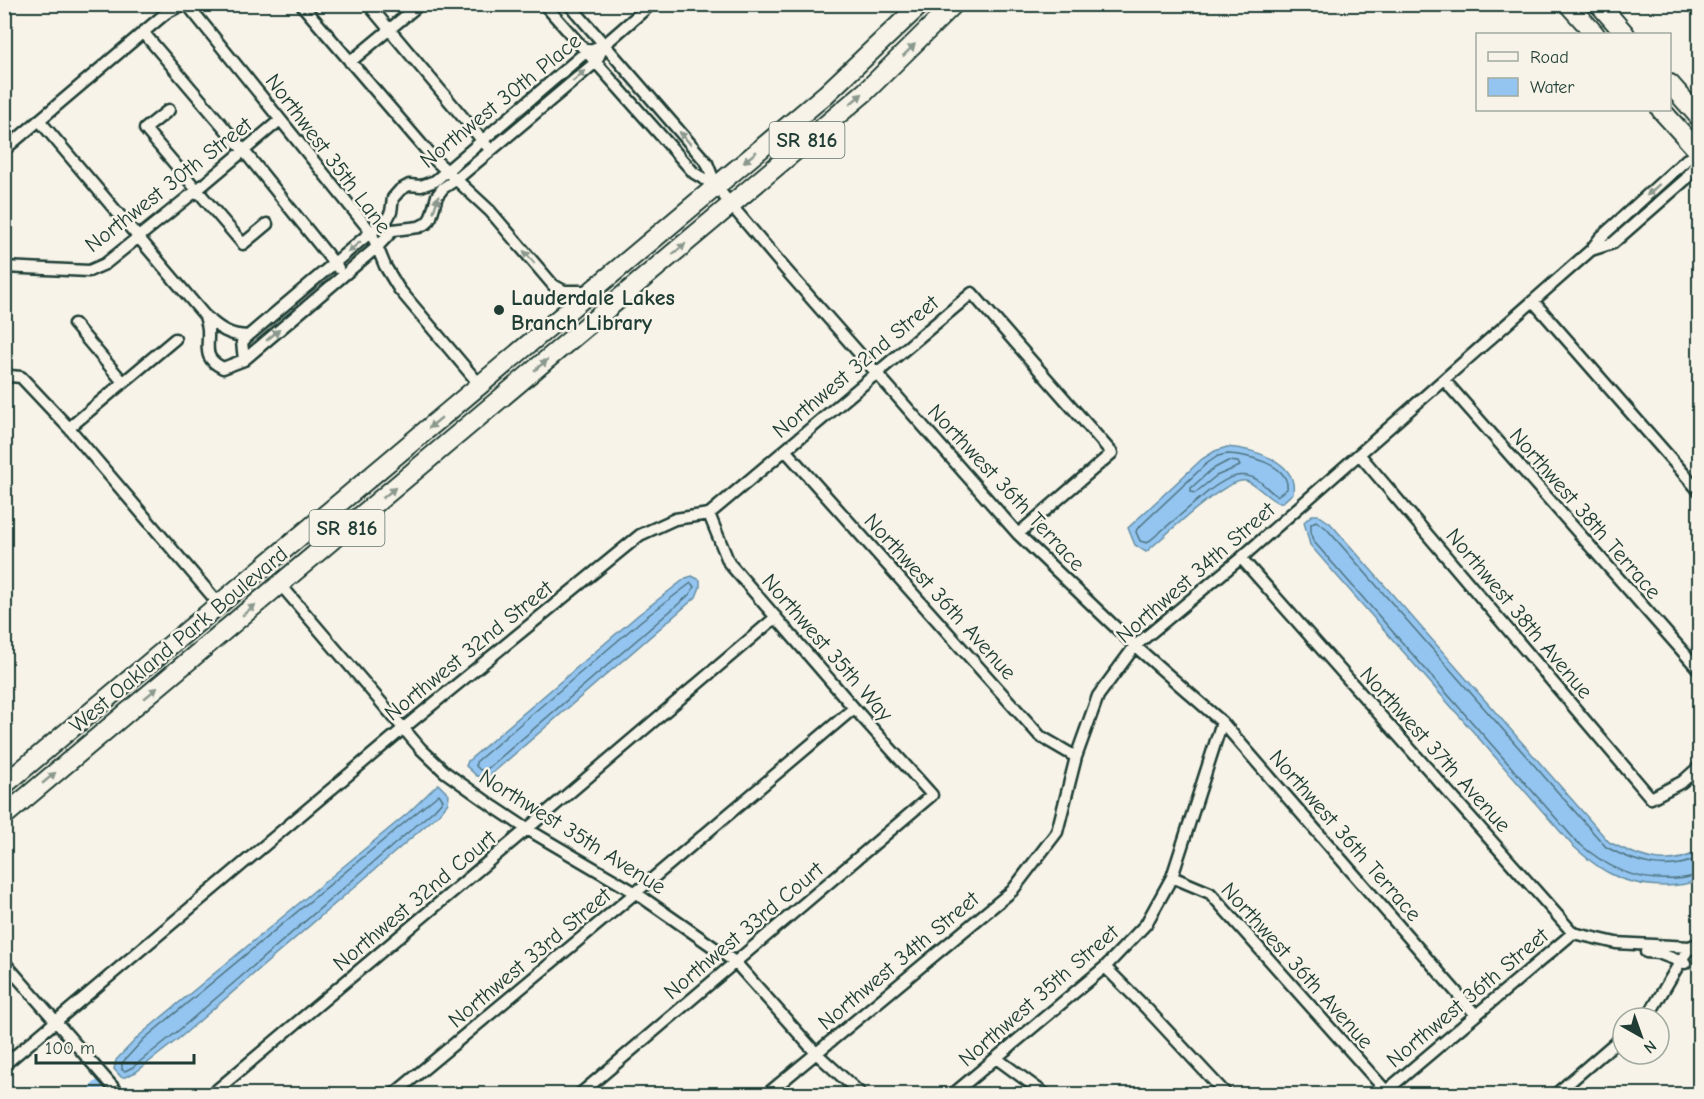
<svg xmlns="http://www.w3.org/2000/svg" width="1704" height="1099" viewBox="0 0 1704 1099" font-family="'Comic Neue',sans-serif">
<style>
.water{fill:#94c5f0;stroke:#658fa5;stroke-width:1.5}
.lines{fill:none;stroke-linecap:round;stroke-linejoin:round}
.shore{stroke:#4e737f;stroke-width:1.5}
.canal{stroke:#94c5f0;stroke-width:10}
.minor-casing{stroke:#1f3d34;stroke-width:15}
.primary-casing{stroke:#1f3d34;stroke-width:22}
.minor{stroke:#f7f3e8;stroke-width:10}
.primary{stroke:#f7f3e8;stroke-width:18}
.oneway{fill:#8b988e}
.poi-dot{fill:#1f3d34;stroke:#f7f3e8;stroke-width:2}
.labels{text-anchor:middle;stroke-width:5;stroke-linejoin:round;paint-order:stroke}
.shield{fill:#f7f3e8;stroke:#60746a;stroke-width:1.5}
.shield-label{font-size:21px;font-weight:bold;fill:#1f3d34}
.street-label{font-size:22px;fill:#1f3d34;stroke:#f7f3e8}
.poi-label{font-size:22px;font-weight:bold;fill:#1f3d34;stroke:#f7f3e8;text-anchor:start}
</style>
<rect width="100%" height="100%" fill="#f7f3e8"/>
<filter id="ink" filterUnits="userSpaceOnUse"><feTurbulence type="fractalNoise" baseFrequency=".0167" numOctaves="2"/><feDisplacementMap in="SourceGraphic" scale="12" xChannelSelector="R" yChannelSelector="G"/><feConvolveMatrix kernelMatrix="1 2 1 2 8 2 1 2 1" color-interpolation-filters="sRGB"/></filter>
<g filter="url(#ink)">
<!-- water -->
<path class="water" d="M1227,447C1251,449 1298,460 1293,493L1283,502H1277C1266,497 1258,485 1246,481C1227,476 1163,538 1146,552L1135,545L1128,528L1202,459L1215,451Z
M1312,515H1318L1330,523L1609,842C1641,858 1666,869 1699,851V880C1673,890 1634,887 1609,873C1595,866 1583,855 1572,845L1310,545L1304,522Z
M692,576L700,580V587L696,597L488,777L477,776L466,766L468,761L638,615L686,578Z
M438,784L449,795L448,803L439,814L182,1036L136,1072L125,1077H121L114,1069L116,1060L140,1035L408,813Z"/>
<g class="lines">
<!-- shore -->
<path class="shore" d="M1227,454C1245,454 1290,464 1287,489L1277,496C1270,492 1265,485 1259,481C1241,469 1225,479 1210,490L1147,543L1140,541L1136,532L1137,529L1206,464L1218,456Z
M1228,461L1238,462L1240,466L1216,476L1195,493L1191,492V488L1211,470Z
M691,583L694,587L690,594L486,770H480L476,766V762L642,620Z
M439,794L443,800L434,810L178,1031L133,1067L125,1071L122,1070V1063L144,1039Z
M1700,857C1667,874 1636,863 1606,847L1326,528L1316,521L1311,524V532L1315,543L1576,841C1606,867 1634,882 1676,879C1684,879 1692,876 1700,875"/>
<!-- canal -->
<path class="canal" d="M89,1094L99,1085"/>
<!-- minor casing -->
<g class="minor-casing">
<path id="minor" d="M187,4L371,232L385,266L399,289L480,385
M301,4L434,159L490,211L553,285L564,291H591
M368,4L487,146
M544,4L694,173L716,186
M569,4L707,163L716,186L731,205L786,270L1018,534L1135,646L1222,722L1476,1015
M143,32L244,151L338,268
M350,62L420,4
M169,110L145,129L243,244L267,224
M39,120L205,316C219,328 229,336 248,336L371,232L385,223L391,212L393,198L400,190L409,185L421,186L435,181L587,51L604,45L651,4
M4,150L166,13L183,4
M1591,250L1613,243L1686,179L1700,158
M4,267L89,271L105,264L197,190L280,120
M1533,301L1700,492
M205,316C206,320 208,326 208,330C209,348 202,358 223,368L244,360L377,247L393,230L419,227L427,223L431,217L437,196L443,188L457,179L596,62L604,45
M74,324L123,382
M244,360L242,342L248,336
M4,380L10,376L21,377L69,428L219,604
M1444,380L1700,671
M69,428L175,339
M785,450L1040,736L1076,757
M1359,454L1651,798L1682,782L1700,766
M1241,558L1573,933L1616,943L1690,947L1699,951
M280,584L421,749L445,772L494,807L527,829L636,893L735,962L816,1053L861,1094
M1172,877L1210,893L1386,1091L1573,933
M1646,952L1658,953L1685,963
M4,962L119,1094
M1105,967L1147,1009L1226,1094
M1644,1018L1650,1013L1685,954L1690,947L1694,945
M996,1058L1045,1094
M4,1065L411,722L640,535L675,519L709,514L972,293L1112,453L1018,534
M212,1094L527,829L776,617
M394,1094L646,884L854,708
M580,1094L932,795L854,708L729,563L709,514
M767,1094L1012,891L1057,832L1076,757L1098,696L1135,646L1241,558L1591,250L1600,238L1687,159L1700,156
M953,1094L1105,967L1146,924L1172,877L1222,722
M1556,1094L1623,1036"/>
</g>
<!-- primary casing -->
<g class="primary-casing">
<path id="primary" d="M1568,4L1595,34
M1599,4L1625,34
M1670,84L1700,118
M1661,110L1700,153
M4,785L826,94L921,4
M4,816L865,92L954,4"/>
</g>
<!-- minor -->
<use href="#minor" class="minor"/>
<!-- primary -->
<use href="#primary" class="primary"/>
</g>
<!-- one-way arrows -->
<defs><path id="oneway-solid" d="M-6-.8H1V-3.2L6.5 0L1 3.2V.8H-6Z" transform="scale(1.5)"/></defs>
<g class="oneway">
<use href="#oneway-solid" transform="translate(909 50) rotate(-45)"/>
<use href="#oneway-solid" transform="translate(579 76) rotate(-40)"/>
<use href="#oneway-solid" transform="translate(856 99) rotate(-40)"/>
<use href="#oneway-solid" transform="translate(685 138) rotate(-131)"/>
<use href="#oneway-solid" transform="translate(750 157) rotate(140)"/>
<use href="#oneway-solid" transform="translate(1653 190) rotate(138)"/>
<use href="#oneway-solid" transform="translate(436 204) rotate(-72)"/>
<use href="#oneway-solid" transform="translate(354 247) rotate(140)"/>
<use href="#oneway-solid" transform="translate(679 249) rotate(-40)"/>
<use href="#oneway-solid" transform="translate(529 257) rotate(-131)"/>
<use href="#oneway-solid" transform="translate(273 335) rotate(-40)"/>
<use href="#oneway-solid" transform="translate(541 365) rotate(-40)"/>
<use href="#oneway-solid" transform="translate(435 423) rotate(140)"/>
<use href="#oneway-solid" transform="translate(389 493) rotate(-40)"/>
<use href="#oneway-solid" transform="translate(249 610) rotate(-40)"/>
<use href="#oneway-solid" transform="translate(151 693) rotate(-40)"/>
<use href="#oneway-solid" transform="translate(49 778) rotate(-40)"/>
</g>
</g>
<!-- markers -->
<circle class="poi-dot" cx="499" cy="310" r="6"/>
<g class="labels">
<!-- shield labels -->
<g class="shield">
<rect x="769.5" y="122" width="75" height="36" rx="4.5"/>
<rect x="309.5" y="510" width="75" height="36" rx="4.5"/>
</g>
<g class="shield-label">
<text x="807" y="147">SR 816</text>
<text x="347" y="535">SR 816</text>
</g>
<!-- street labels -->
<g class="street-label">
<text transform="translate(500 100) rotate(-39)" y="8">Northwest 30th Place</text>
<text transform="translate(329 153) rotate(53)" y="8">Northwest 35th Lane</text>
<text transform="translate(168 184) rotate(-38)" y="8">Northwest 30th Street</text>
<text transform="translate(855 366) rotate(-40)" y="8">Northwest 32nd Street</text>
<text transform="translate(1007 487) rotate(47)" y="8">Northwest 36th Terrace</text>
<text transform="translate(1586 513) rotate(49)" y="8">Northwest 38th Terrace</text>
<text transform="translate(1195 572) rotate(-41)" y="8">Northwest 34th Street</text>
<text transform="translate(941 596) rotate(48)" y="8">Northwest 36th Avenue</text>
<text transform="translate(1520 613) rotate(50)" y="8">Northwest 38th Avenue</text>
<text transform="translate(178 639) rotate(-40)" y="8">West Oakland Park Boulevard</text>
<text transform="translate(828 647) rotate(49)" y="8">Northwest 35th Way</text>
<text transform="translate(468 650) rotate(-39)" y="8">Northwest 32nd Street</text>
<text transform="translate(1436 749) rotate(48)" y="8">Northwest 37th Avenue</text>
<text transform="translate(573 831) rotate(32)" y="8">Northwest 35th Avenue</text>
<text transform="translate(1346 835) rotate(49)" y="8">Northwest 36th Terrace</text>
<text transform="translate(414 900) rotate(-40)" y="8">Northwest 32nd Court</text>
<text transform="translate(743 930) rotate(-40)" y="8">Northwest 33rd Court</text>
<text transform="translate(529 957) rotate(-40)" y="8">Northwest 33rd Street</text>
<text transform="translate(898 960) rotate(-40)" y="8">Northwest 34th Street</text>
<text transform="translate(1298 965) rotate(48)" y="8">Northwest 36th Avenue</text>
<text transform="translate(1038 995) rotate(-41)" y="8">Northwest 35th Street</text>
<text transform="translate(1467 997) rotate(-40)" y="8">Northwest 36th Street</text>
</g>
<!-- poi labels -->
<g class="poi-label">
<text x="511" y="305">Lauderdale Lakes<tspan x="511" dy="25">Branch Library</tspan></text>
</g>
</g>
<!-- margin -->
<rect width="1704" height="1099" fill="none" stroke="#f7f3e8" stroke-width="24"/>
<rect x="12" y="12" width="1680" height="1075" fill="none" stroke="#1f3d34" stroke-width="2" filter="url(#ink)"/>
<!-- legend -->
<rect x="1476" y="33" width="195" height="78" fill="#f7f3e8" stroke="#a1aaa0" stroke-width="1.5"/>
<rect x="1488" y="52" width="30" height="9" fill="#f7f3e8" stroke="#a1aaa0" stroke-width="1.5"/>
<text x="1530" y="63" font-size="18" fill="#1f3d34">Road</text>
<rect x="1488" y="78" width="30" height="18" fill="#94c5f0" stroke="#a1aaa0" stroke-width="1.5"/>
<text x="1530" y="93" font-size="18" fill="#1f3d34">Water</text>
<!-- north arrow -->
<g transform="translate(1641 1036) rotate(140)"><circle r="28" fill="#f7f3e8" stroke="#a1aaa0" stroke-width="1.5"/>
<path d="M0-4.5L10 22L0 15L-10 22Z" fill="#1f3d34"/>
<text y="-9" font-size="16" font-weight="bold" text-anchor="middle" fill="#1f3d34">N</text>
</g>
<!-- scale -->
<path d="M36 1054v9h158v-9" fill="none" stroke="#1f3d34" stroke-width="3"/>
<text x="45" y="1054" font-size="18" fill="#1f3d34" stroke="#f7f3e8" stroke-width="4.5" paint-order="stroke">100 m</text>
</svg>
